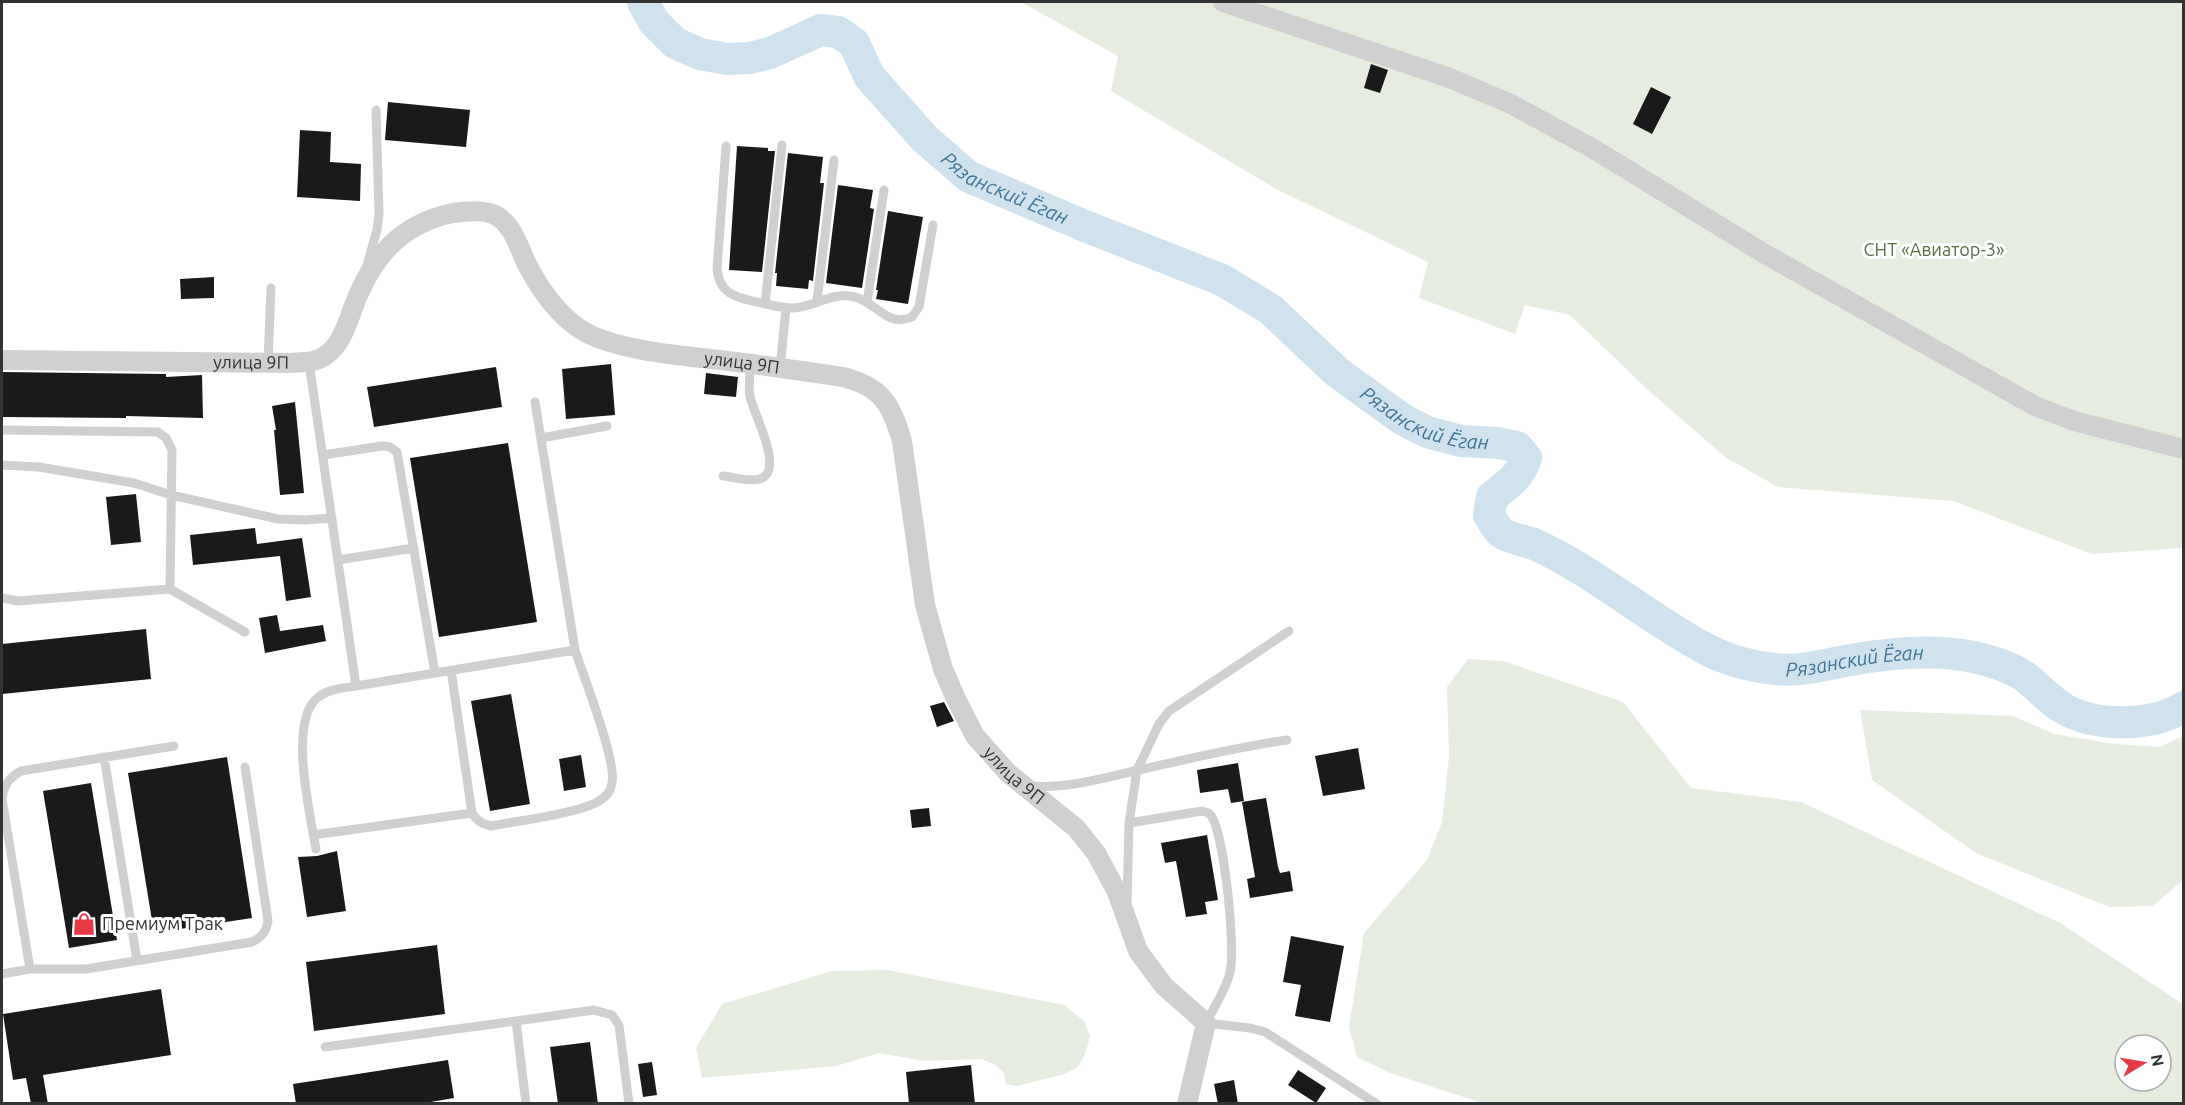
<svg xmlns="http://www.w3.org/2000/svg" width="2185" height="1105" viewBox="0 0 2185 1105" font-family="Ubuntu,sans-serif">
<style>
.green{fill:#e6ecdf;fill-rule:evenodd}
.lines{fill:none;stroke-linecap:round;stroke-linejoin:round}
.river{stroke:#cfe2ee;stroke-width:32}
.building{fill:#1a1a1a}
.lane{stroke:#d0d0d0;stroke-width:9}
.street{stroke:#d0d0d0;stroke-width:20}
.labels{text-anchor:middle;stroke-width:6;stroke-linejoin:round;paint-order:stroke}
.park-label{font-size:18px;fill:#56703f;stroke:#fff}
.street-label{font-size:18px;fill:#333;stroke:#fff}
.poi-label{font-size:18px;fill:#333;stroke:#fff;text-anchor:start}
.water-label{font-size:20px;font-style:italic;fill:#3f7597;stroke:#fff}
</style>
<rect width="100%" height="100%" fill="#fff"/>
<!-- green -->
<path class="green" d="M1021,2H2183V548L2092,554L1953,501L1778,487L1725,457L1647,389L1570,315L1525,305L1515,334L1419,298L1428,262L1276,189L1111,91L1118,56Z
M1468,659L1503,661L1623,702L1691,788L1801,802L2060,923L2183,1004V1103H1482L1390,1073L1357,1057L1349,1027L1364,933L1427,860L1442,822L1449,757L1447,687ZM2125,1045H2161V1081H2125Z
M1860,710L2013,716L2054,734L2115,744L2160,747L2183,736V880L2153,906L2109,907L1976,853L1872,780Z
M887,970L1064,1005L1084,1021L1090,1036L1086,1052L1078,1067L1064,1074L1017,1086L1006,1084L1004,1073L996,1065L981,1059L924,1061L879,1053L836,1066L702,1078L696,1048L722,1004L832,971Z"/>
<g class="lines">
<!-- river -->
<path class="river" id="s1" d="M643,2L654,22L675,43L700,54L727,59L750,58L770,53L821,30L838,32L854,43L869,76L925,139L969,177L1085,226L1222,280L1270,309L1337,372L1402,419L1427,432L1461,441L1499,443L1517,447L1526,458C1520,477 1507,485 1492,497L1489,515C1493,521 1497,530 1502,533C1512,540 1526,540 1536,545C1597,573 1647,618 1706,649C1726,660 1753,667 1775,669C1801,672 1826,664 1851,660C1889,653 1935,649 1973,657C1991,661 2009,666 2024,676C2039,687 2052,704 2070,712C2102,727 2153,726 2184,707"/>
</g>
<!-- building -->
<path class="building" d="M1371,64L1388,70L1380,93L1364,88Z
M1651,87L1671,97L1652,134L1633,124Z
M388,102L470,110L466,147L385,140Z
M300,130L331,132L330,162L361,164L360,201L297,197Z
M737,146L768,148V151H775L762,272L729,270Z
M788,153L823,157L820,183H824L813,281L809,280L808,289L776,286L777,273H775Z
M838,185L873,190L870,208L874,209L862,288L826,283Z
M888,211L923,217L908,304L876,299L878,290H876Z
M214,277V298L181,299L180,279Z
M611,364L615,415L566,419L562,369Z
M496,367L502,407L374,427L367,387Z
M2,372L166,374V377L202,375L203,418L126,416V418L2,417Z
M706,373L738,377L736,397L704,394Z
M295,402L304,493L280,495L274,430H276L272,406Z
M508,443L537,622L439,637L410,458Z
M136,494L141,542L111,545L106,497Z
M255,528L257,544L302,538L311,597L286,601L280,556L193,565L190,535Z
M277,615L280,631L323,625L326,641L265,653L259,618Z
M146,629L151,679L2,694V644Z
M511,694L530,804L490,811L471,701Z
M944,702L954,721L937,727L930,706Z
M1358,748L1365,789L1323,796L1315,756Z
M581,755L586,787L564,791L559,759Z
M227,757L252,918L154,933L128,773Z
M1238,763L1244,801L1231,803L1228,789L1200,793L1197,770Z
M91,783L117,940L69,948L43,791Z
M1266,798L1278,867L1280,873L1290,871L1293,891L1250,898L1247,879L1255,877L1242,802Z
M929,808L931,826L912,828L910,810Z
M1207,835L1218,900L1205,902L1207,914L1186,917L1176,861L1165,863L1161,843Z
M337,851L346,911L307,917L298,857L317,856Z
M1291,936L1344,946L1330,1022L1295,1016L1301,985L1283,982Z
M437,945L445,1014L314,1031L306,962Z
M161,989L171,1055L43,1075L48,1104H31L26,1078L13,1080L3,1014Z
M590,1042L598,1104H558L550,1047Z
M448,1060L454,1098L419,1104H296L293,1084Z
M652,1062L657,1095L643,1097L638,1064Z
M971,1065L975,1104H909L906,1072Z
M1298,1070L1326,1088L1316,1103L1288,1085Z
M1234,1080L1238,1104H1218L1214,1084Z"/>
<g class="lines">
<!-- lane -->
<path class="lane" d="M726,146L717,269C720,298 742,298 765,304L782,145
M367,265L377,230L379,214L376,110
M817,301L834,160
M867,302L884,190
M765,304C777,306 789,310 801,307C821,303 834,292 855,297C876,302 887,328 912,317L919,307L933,225
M268,362L271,288
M309,362L356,686C342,688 327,689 316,699C289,724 310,814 316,849
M780,368L786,308
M2,430L158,432L166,438L172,450L170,589
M541,438L607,426
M323,455L382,446L390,447L397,452L435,673
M2,465L39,467L134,483L171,495L278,519L304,520L332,518
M723,476C733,477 750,482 760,479C785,471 754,414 750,397C748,386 750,375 751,364
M338,560L414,548
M2,598L18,601L170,589L245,632
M451,670L472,813C477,821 482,824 491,826C517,821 580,813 599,801C606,797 611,790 612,783C617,761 583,675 575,650
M356,686L575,650L535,402
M104,757L137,960
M1030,786C1067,789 1103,778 1139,770C1188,759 1237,747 1287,740
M1129,823L1202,811L1209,813C1224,826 1236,950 1230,972C1226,990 1214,1007 1206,1023L1250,1028L1265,1032L1377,1104
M313,835L472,813
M1127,903L1129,823L1137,770L1159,724L1169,711L1289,631
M30,969L2,799C4,784 9,778 21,771L174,746
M2,974L30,969H86L252,942C262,937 266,932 268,921L245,767
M516,1021L594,1010L612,1015L619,1025L629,1104
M325,1047L516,1021L526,1104"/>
<!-- street -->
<g class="street">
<path d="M1223,2L1447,77L1511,104L1592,148L1765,254L2035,406L2074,421L2184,449"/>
<path id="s2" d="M2,360L291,363C303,362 316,363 326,355C341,345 347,324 353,308C371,259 399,224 453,213C466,211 485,209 497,216C516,228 520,253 530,270C542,292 559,315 580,329C611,350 683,356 721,360C762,365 802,371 843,377C882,387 891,404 902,441L925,605L943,669L956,699L975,736L1008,773L1076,828L1096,853L1117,892L1138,951L1164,986L1206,1023L1187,1104"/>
</g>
</g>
<!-- icons -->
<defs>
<g id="shop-bare" transform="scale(1.8)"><path d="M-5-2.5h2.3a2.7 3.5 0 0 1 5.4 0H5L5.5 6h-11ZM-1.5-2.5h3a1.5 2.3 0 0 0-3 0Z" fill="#e63946" stroke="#fff" stroke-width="2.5" paint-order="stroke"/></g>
</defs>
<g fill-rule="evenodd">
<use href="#shop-bare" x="84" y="924"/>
</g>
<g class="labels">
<!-- park labels -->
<g class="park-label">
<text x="1934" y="256">СНТ «Авиатор-3»</text>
</g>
<!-- street labels -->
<g class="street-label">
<text dy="6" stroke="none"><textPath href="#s2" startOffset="249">улица 9П</textPath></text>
<text dy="6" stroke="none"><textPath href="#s2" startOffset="879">улица 9П</textPath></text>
<text dy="6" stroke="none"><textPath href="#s2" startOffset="1436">улица 9П</textPath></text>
</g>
<!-- poi labels -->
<g class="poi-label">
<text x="102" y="930">Премиум Трак</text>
</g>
<!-- water labels -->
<g class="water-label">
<text dy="7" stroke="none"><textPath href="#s1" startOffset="459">Рязанский Ёган</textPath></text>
<text dy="7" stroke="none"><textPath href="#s1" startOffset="945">Рязанский Ёган</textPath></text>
<text dy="7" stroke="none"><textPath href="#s1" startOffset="1539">Рязанский Ёган</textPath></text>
</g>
</g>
<!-- border -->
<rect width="2185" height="1105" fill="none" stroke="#333333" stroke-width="6"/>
<!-- north arrow -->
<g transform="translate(2143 1063) rotate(79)"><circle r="28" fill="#ffffff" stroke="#adadad" stroke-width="1.5"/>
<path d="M0-4.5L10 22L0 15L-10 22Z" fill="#e63946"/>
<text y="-9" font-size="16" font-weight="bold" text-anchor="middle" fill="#333333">N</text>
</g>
</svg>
